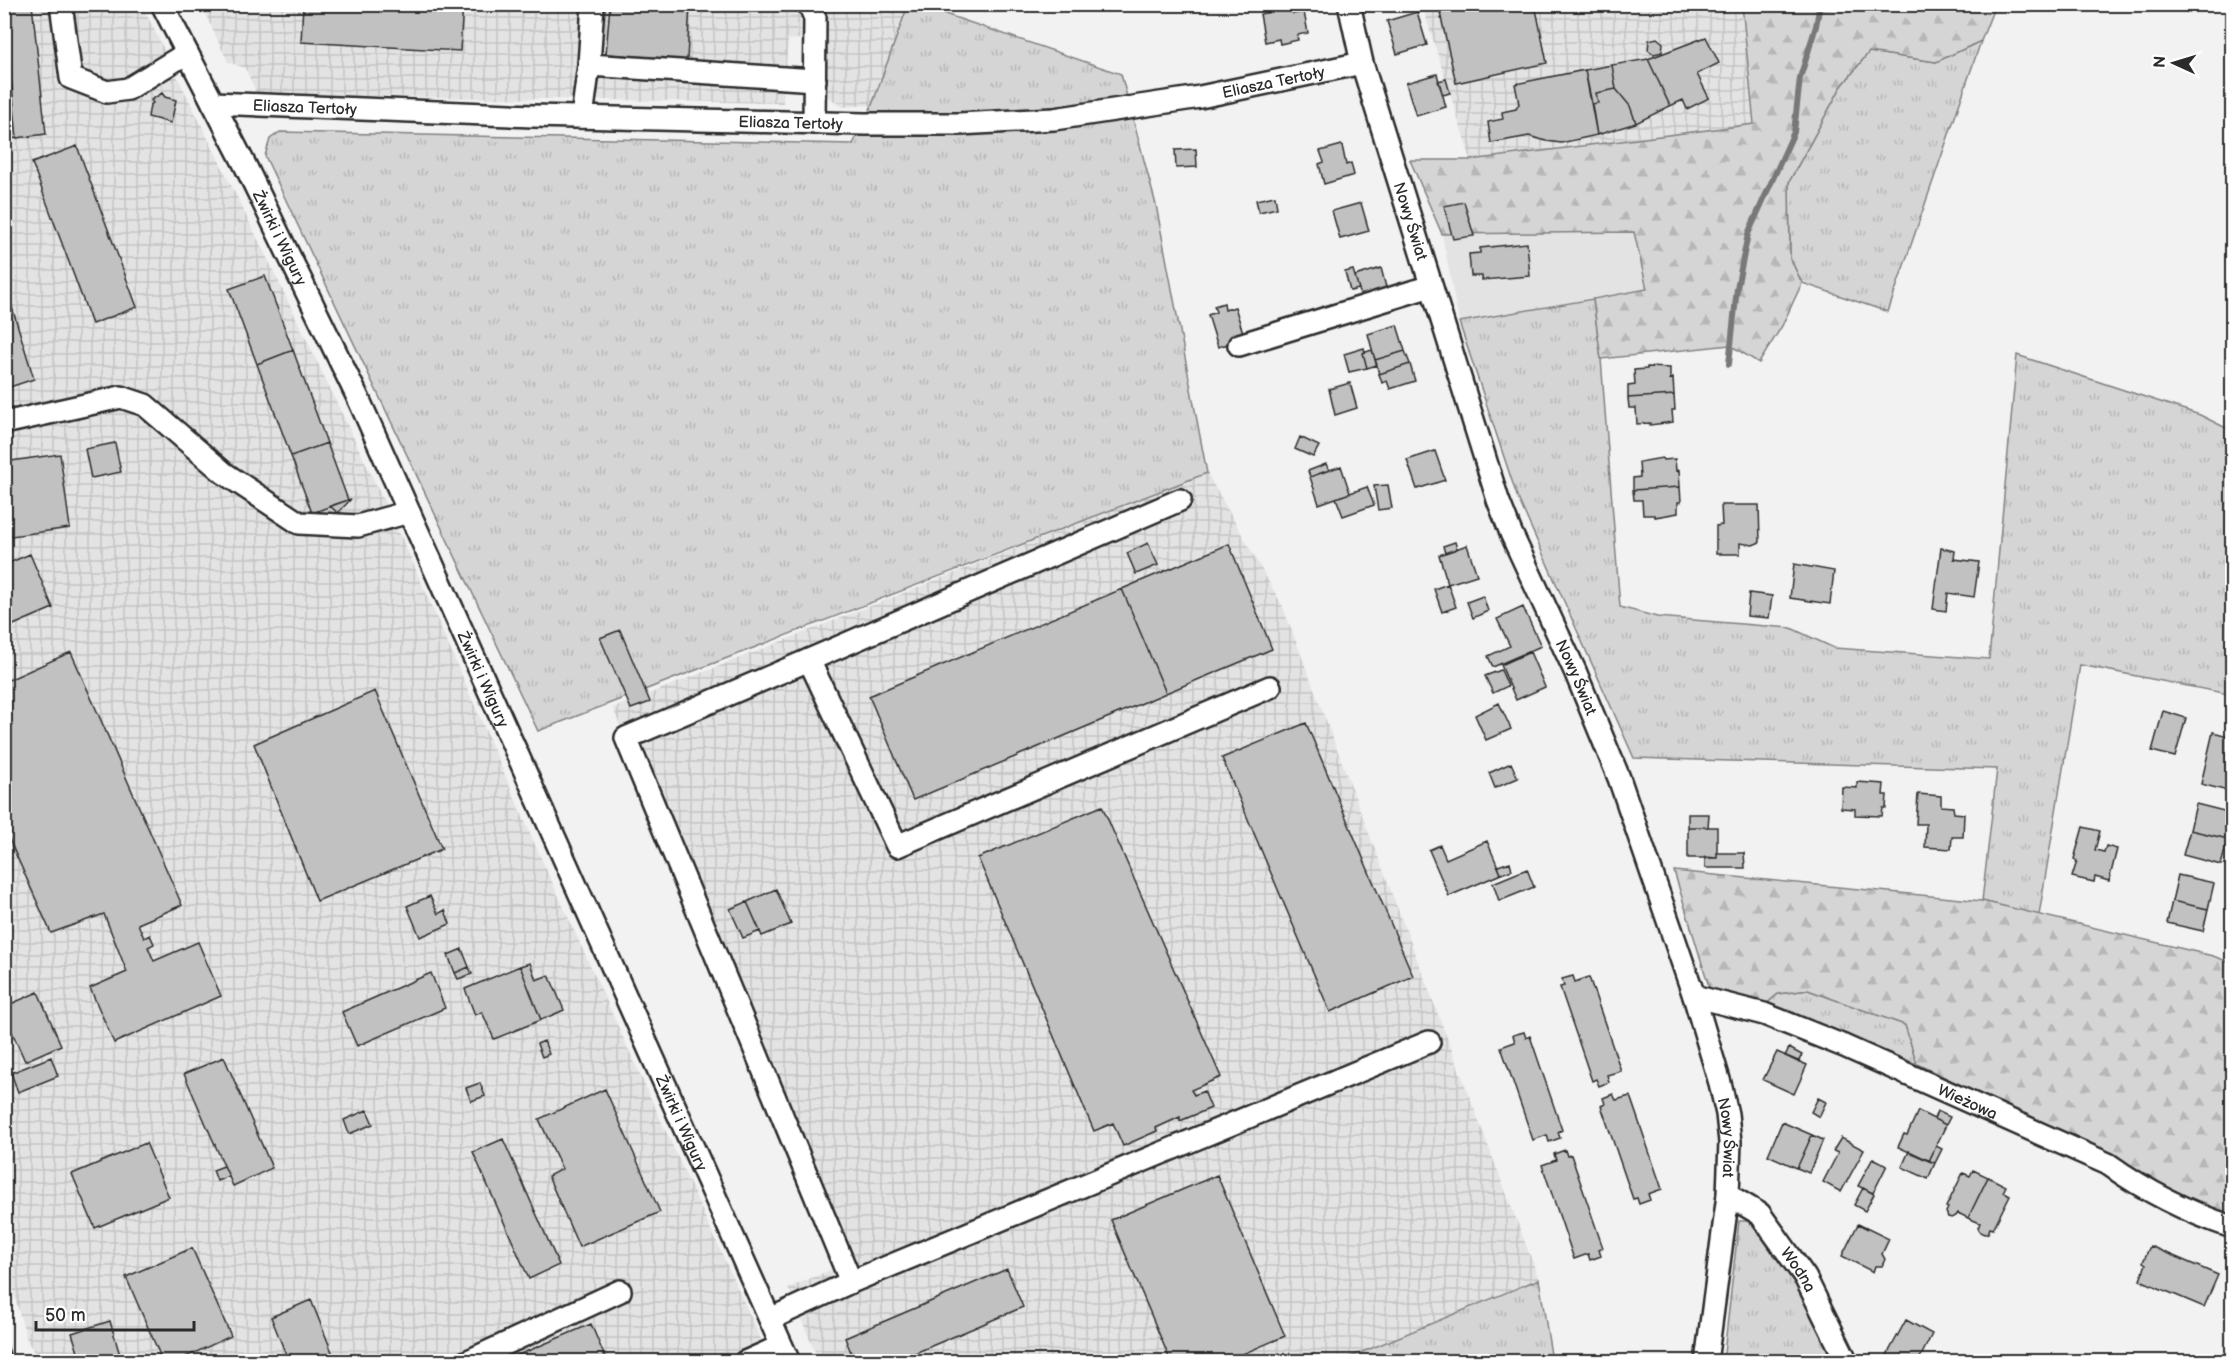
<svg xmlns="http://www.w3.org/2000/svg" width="2237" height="1366" viewBox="0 0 2237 1366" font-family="'Balsamiq Sans',sans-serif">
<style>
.built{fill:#e3e3e3}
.industrial{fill:url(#industrial-grid)}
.grass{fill:url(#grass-tufts);stroke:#808080;stroke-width:1.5}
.forest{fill:url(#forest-firs);stroke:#808080;stroke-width:1.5}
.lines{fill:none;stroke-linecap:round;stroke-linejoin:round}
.stream{stroke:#787878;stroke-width:6}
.building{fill:#c1c1c1;stroke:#2b2b2b;stroke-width:1.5}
.minor-casing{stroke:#2b2b2b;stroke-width:26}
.minor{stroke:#fff;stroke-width:21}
.rail{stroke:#2b2b2b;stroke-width:4.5}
.labels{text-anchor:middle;stroke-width:4.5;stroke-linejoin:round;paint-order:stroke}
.street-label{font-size:16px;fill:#2b2b2b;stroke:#fff}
</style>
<defs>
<pattern id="industrial-grid" width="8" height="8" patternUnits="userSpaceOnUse" patternTransform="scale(1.5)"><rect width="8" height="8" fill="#e3e3e3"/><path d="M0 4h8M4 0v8" fill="none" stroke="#c3c3c3"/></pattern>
<pattern id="grass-tufts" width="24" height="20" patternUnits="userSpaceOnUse" patternTransform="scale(1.5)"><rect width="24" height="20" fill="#d5d5d5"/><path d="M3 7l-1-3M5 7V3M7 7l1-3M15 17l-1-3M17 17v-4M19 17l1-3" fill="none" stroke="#b7b7b7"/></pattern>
<pattern id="forest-firs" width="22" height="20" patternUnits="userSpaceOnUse" patternTransform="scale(1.5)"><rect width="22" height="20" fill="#d5d5d5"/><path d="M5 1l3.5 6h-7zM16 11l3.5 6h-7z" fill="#b7b7b7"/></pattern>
</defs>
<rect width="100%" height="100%" fill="#f2f2f2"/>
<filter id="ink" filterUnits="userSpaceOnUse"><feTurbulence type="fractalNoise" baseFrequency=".0167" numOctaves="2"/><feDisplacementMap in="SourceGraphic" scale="12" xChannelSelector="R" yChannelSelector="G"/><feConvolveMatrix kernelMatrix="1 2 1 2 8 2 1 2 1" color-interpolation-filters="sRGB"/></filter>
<g filter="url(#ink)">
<!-- built -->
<path class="built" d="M1634,232L1647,289L1459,322L1442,234Z"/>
<!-- industrial -->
<path class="industrial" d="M4,5H142L274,272L406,547L536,847L771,1361H39L27,1340L4,1258Z
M201,5H908L872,105L843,107L825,95L826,37L788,40L783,103L257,94L245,68L228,62Z
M1422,5H1742L1755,124L1471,160Z
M1207,473L1282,605L1539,1279L1341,1361H819L788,1288L835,1268L613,708Z"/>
<!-- grass -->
<path class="grass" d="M908,5H929L948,15L1121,74L1156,205L1207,473L538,731L265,156L270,139L280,132L853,144L872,105Z
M1981,41L1888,312L1802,283L1790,258L1789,182L1841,87L1869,52L1936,62Z
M1593,299L1601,359L1620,607L1657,617L1791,628L1834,648L1989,659L2017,355L2200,415L2232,431V681L2228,694L2080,665L2039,915L1982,901L1997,769L1634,758L1517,496L1459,322Z
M1808,990L1905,1025L1917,1064L1766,1004L1778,994Z
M1739,1221H1747L1760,1229L1802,1280L1841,1361L1723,1362Z
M1539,1279L1552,1361H1343V1360Z"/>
<!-- forest -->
<path class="forest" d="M1742,5H1995L1981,41L1936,62L1869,52L1841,87L1789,182L1790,258L1802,283L1782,326L1759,363L1730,345L1601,359L1593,299L1647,289L1634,232L1442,234L1410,160H1471L1754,124Z
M1674,871L1982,901L2213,956L2232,963V1215L2193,1201L2034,1120L1917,1064L1905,1025L1808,990L1778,994L1766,1004L1710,990Z"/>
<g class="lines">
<!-- stream -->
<path class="stream" d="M1729,364L1737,288L1748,234L1794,132L1800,78L1816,26L1820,4"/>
</g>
<!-- building -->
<path class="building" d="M4,4H32L46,134L17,138Z
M303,4H463L460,51L301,42Z
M610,4H690L687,60L606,54Z
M1479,4H1535L1547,63L1456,83L1440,13Z
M1292,8L1293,14L1304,12L1308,33L1297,35L1298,40L1280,44L1279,39L1265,42L1260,14Z
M1417,12L1427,45L1397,54L1387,21Z
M4,20L17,138L4,140Z
M1706,37L1719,63L1697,74L1709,98L1687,109L1683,100L1670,106L1648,59Z
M1657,38L1663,43L1662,52L1654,54L1648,50L1649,40Z
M1648,59L1670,106L1636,123L1630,106L1616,89L1612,65Z
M1612,65L1616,89L1596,93L1598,103L1592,104L1585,70Z
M1585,70L1597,135L1561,143L1546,141L1529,136L1491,143L1488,122L1503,119L1502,112L1516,109L1519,104L1515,84Z
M1437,74L1446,107L1416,116L1406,83Z
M1446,79L1450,93L1443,95L1438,81Z
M1616,89L1630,106L1636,123L1597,135L1592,104L1598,103L1596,93Z
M162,93L165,97L176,100L171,123L148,117L150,105L153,103L151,100Z
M1342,145L1346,165L1351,163L1354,175L1324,184L1319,164L1324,162L1320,151Z
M77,146L137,307L92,324L32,163Z
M1196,149L1197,167L1176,168L1175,150Z
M1275,196L1277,208L1259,212L1256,200Z
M1464,202L1474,236L1453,239L1444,206Z
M1361,203L1369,231L1340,239L1332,211Z
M1527,243L1530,276L1482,280V276H1471L1469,254L1480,253V248Z
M1381,268L1388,295L1363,303L1355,276Z
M1353,270L1359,289L1350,291L1345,272Z
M265,276L293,350L257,364L229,289Z
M4,281L34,379L4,389Z
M1224,303L1225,310L1235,307L1245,339L1218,347L1208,315L1216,312L1214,306Z
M1397,325L1405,351L1375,360L1368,334Z
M1364,348L1365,352L1363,353L1367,368L1349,372L1344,354Z
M293,350L327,443L291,456L257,364Z
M1372,350L1377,365L1367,368L1363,353Z
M1405,351L1410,364L1379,374L1375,360Z
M1410,364L1415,381L1390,389L1387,381L1382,383L1379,374Z
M1647,367L1670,368V379L1673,378L1674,395L1628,398V386L1635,385L1634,370L1647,369Z
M1350,383L1357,408L1335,415L1329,389Z
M1674,395L1675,410H1672L1673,422L1650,425V423L1637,424L1636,408H1629L1628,398Z
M1300,437L1319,446L1313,457L1295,449Z
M115,443L121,472L91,478L85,449Z
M327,443L348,500L312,513L291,456Z
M1435,451L1445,480L1417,489L1407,460Z
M60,454L70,528L4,537V462Z
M1662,458L1663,460L1675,459L1676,471L1679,470L1680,487L1633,490V478L1640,477L1639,462Z
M1326,464L1329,470L1310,477L1308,471Z
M1341,466L1350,493L1319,504L1310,477Z
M1388,485L1392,508L1378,510L1374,486Z
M1367,487L1374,505L1343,516L1336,498Z
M1680,487L1681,502H1678V513L1655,517V515H1643L1642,500H1634L1633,490Z
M351,499L338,513L330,506Z
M1721,505H1759L1760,542L1753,545L1740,543V554H1716V526L1722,525Z
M1455,542L1457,549L1445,553L1443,546Z
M1148,543L1158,565L1136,574L1127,553Z
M1229,544L1272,649L1166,693L1122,589Z
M1467,545L1477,575L1448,584L1439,555Z
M1941,548L1955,551L1954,559L1979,562L1974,597L1948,593L1946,611L1933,609Z
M30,554L53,608L4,629V565Z
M1794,564L1834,571L1830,604L1790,598Z
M1448,584L1456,607L1442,612L1434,589Z
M1122,589L1166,693L913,800L869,696Z
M1749,593L1772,596L1769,618L1747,616Z
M1483,596L1488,611L1473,618L1467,602Z
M1523,607L1541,646L1493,667L1488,656L1510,646L1497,619Z
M620,630L650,702L631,709L600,638Z
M71,652L182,905L138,924L144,938L150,935L154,944L148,947L154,961L198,942L221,996L114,1043L90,988L127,972L104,914L51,933L4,828V682Z
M1530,652L1545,687L1516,700L1501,665Z
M1501,670L1508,686L1493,693L1485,676Z
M375,691L442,849L317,901L254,744Z
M1499,703L1511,729L1486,740L1475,715Z
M2163,711L2186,718L2175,757L2152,751Z
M1306,723L1413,976L1330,1012L1222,758Z
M2213,732L2232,737V792L2201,784Z
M1511,763L1518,778L1495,788L1489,773Z
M1857,782L1884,784L1883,795H1887L1886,808H1883L1882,816L1855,815V809L1841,808L1842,787L1857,788Z
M1918,794L1941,796V806L1953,807L1954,813L1964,814L1963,837H1952L1951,849L1925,847L1926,824H1916Z
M2196,804L2232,813L2228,839L2190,830Z
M1102,806L1221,1077L1191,1090L1194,1095L1204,1091L1211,1108L1180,1121V1117L1156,1128L1157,1131L1123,1146L1113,1123L1094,1131L978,858Z
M1688,814H1709L1708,827H1688Z
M1688,827H1717V858H1688Z
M2083,827L2100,831L2095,850L2104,852L2106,846L2117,849L2109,881L2095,877L2094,882L2072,877L2077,861L2074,859Z
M2190,830L2228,839L2221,865L2183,855Z
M1487,841L1501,874L1449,896L1429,850L1440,845L1446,859Z
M1717,853H1744L1745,868H1705V857L1717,858Z
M1510,862L1512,870L1501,874L1498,866Z
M1527,869L1534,887L1499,901L1493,883Z
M2178,875L2214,883L2208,909L2172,901Z
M776,889L791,924L762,936L747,902Z
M430,896L438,914L445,910L450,924L420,937L407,906Z
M2172,901L2208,909L2203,931L2167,923Z
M747,902L760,931L743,938L730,909Z
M462,949L469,967L455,973L448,955Z
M530,963L536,980L549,975L564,1010L541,1020L520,966Z
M520,966L541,1020L494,1039L482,1012L475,1015L465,989Z
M469,967L472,974L458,979L455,973Z
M431,973L445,1008L357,1046L342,1012Z
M1573,976L1575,982L1589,977L1621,1071L1607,1075L1609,1082L1599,1086L1596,1079L1592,1081L1560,987L1564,986L1562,979Z
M38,992L61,1045L25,1061L4,1014V1007Z
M1524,1032L1526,1038L1530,1036L1562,1130L1558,1132L1560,1138L1549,1142L1547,1135L1533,1140L1501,1047L1515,1042L1513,1035Z
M544,1041L549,1054L542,1057L537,1044Z
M1789,1048L1802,1055L1798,1062L1785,1056Z
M1777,1052L1807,1065L1794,1094L1763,1080Z
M51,1057L58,1076L18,1092L11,1073Z
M224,1057L272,1168L233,1186L184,1074Z
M480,1083L485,1096L471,1101L466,1088Z
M605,1089L660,1212L579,1247L548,1176L562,1169L539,1119Z
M1613,1094L1616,1100L1630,1096L1662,1189L1648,1194L1650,1200L1639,1204L1637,1198L1633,1199L1601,1106L1605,1104L1603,1098Z
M1818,1098L1826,1102L1819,1117L1811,1112Z
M367,1110L373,1124L349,1134L344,1120Z
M1918,1111L1946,1125L1929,1161L1898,1147L1904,1134L1907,1135Z
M1937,1111L1950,1117L1946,1125L1934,1119Z
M1782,1122L1812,1135L1797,1168L1768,1155Z
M1812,1135L1823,1140L1809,1173L1797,1168Z
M1841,1138L1864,1150L1841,1192L1823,1182L1838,1153L1833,1151Z
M503,1139L559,1265L529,1279L473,1152Z
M146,1143L169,1197L95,1228L72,1174Z
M1936,1146L1942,1149L1935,1163L1929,1161Z
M1565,1150L1567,1156L1571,1155L1603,1248L1599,1250L1601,1256L1590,1260L1588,1254L1574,1259L1542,1165L1556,1160L1554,1154Z
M1909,1151L1935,1163L1928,1179L1902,1167Z
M1873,1158L1887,1165L1873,1193L1858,1186Z
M224,1166L229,1176L217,1181L213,1170Z
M1973,1170L1988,1177L1968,1218L1958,1213L1956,1216L1952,1218L1948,1217L1946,1212L1948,1208L1946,1207L1963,1173L1970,1176Z
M1217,1175L1285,1336L1224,1362H1171L1111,1220Z
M1988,1177L2006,1186L2003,1192L2010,1195L1993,1229L1990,1228L1988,1233L1984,1234L1980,1232L1978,1228L1980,1223L1968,1218Z
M1863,1188L1874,1194L1865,1211L1854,1205Z
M1858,1224L1889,1239L1882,1254L1885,1259L1882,1266H1875L1873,1272L1842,1256Z
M2150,1246L2218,1275L2204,1307L2140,1280L2146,1264L2143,1262Z
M192,1248L231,1336L175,1362H163L126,1277Z
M1007,1269L1023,1307L894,1362H855L845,1338Z
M311,1300L336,1362H289L271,1317Z
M1906,1320L1932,1334L1918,1362H1898L1887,1355Z
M110,1321L122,1362H81L72,1333Z
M591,1324L607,1362H502Z"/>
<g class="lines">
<!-- minor casing -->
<g class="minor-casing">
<g id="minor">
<path d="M61,4L71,78L107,92L128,89L187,53"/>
<path id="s1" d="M162,4L246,167L359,400L789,1362"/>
<path d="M809,4L815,18L814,123"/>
<path id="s2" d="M1349,4L1362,63L1498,500L1511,533L1575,671L1619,778L1694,996L1720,1083L1727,1114L1730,1142L1728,1195L1706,1362"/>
<path d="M589,65L815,80"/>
<path id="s3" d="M213,103L533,116L865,124H959L1054,119L1200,97L1362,63"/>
<path d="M582,117L589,65L593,4"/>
<path d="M1239,345L1431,286"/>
<path d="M4,423L121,397L145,405L224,473L299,523L358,526L409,512"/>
<path d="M809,660L1180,500"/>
<path id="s4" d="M1694,996L1764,1014L1844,1046L2108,1164C2147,1192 2187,1212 2232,1227"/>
<path id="s5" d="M1728,1195L1760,1214L1805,1277L1847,1362"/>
<path d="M851,1282L626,738L809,660L897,846L1270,687"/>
<path d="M770,1319L851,1282L1429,1042"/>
<path d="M466,1362L620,1291"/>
<path d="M745,1362L781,1346"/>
</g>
</g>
<!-- minor -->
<use href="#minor" class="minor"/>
<!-- rail -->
<path class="rail" d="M4,1340L11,1362"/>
</g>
</g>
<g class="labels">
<!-- street labels -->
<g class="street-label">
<text dy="6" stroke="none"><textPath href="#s3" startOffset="1064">Eliasza Tertoły</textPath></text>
<text dy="6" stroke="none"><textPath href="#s3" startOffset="92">Eliasza Tertoły</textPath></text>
<text dy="6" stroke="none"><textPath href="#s3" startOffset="578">Eliasza Tertoły</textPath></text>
<text dy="6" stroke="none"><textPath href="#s2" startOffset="226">Nowy Świat</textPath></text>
<text dy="6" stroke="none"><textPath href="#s1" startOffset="262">Żwirki i Wigury</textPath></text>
<text dy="6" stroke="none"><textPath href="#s2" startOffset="712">Nowy Świat</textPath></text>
<text dy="6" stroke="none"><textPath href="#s1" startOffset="748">Żwirki i Wigury</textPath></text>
<text dy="6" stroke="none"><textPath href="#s4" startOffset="294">Wieżowa</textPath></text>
<text dy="6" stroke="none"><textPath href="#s1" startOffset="1234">Żwirki i Wigury</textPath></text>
<text dy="6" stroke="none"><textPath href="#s2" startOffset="1198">Nowy Świat</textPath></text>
<text dy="6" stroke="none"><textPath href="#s5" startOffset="105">Wodna</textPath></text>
</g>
</g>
<!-- margin -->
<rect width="2237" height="1366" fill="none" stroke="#fff" stroke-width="24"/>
<rect x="12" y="12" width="2213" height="1342" fill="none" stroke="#2b2b2b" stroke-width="2" filter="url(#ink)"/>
<!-- north arrow -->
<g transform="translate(2174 63) rotate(274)" stroke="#ffffff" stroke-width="4.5" paint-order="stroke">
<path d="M0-4.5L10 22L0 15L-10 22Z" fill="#2b2b2b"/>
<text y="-9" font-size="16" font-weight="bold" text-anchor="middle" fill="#2b2b2b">N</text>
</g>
<!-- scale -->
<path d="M36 1321v9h158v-9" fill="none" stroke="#2b2b2b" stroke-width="3"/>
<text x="45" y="1321" font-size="18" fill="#2b2b2b" stroke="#ffffff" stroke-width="4.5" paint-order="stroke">50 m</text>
</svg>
